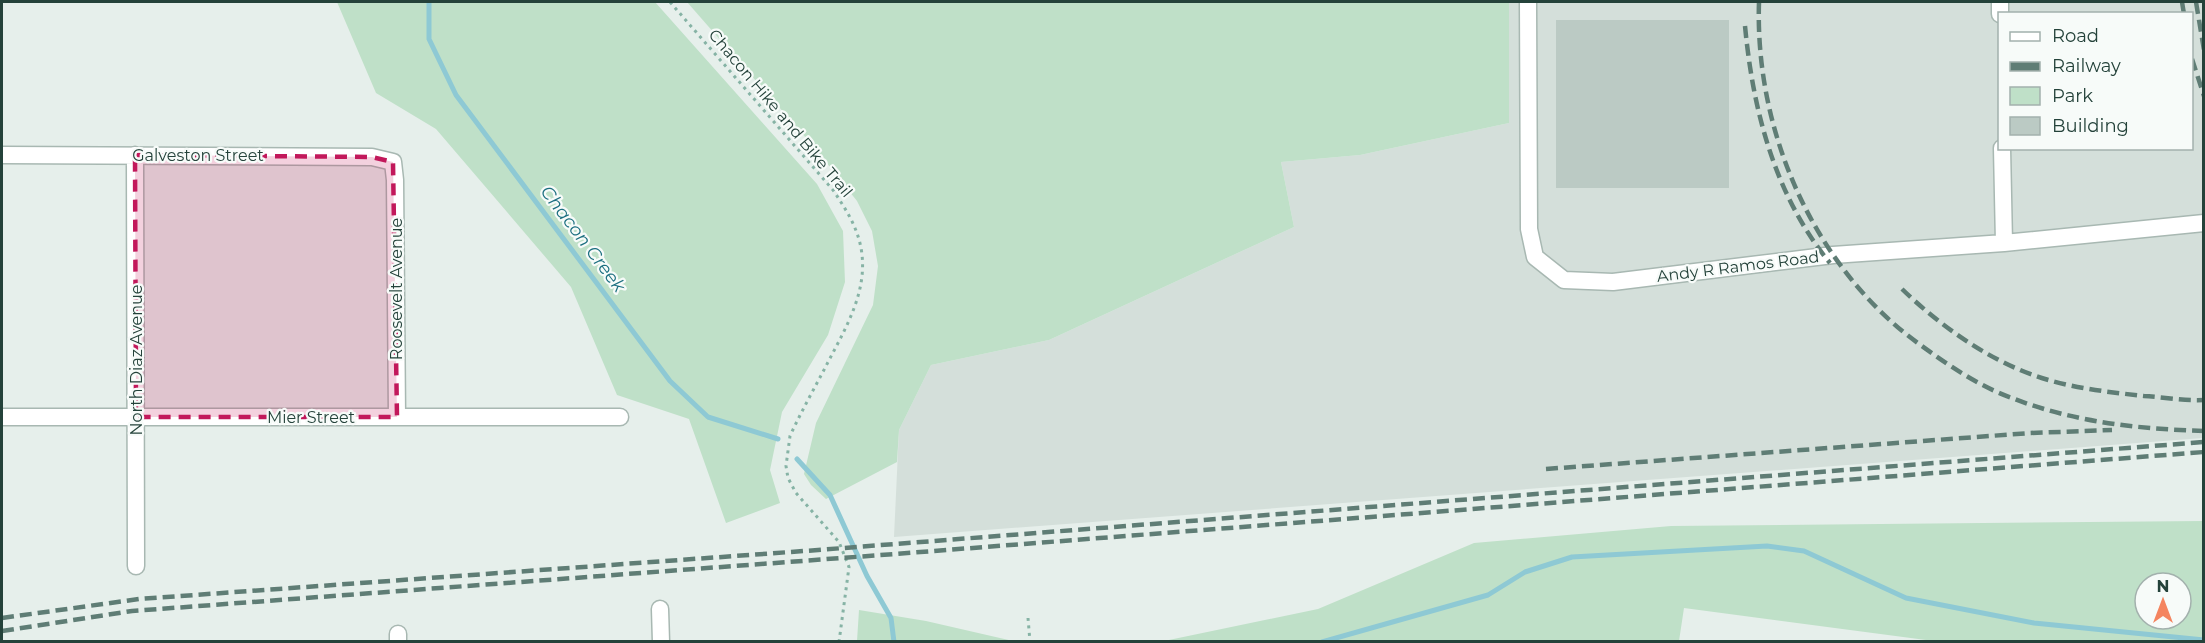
<svg xmlns="http://www.w3.org/2000/svg" width="2205" height="643" viewBox="0 0 2205 643" font-family="Montserrat,sans-serif">
<style>
.built{fill:#d4dfda;fill-rule:evenodd}
.green{fill:#bfe0c8;fill-rule:evenodd}
.lines{fill:none;stroke-linecap:round;stroke-linejoin:round}
.stream{stroke:#8ec9d4;stroke-width:5}
.building{fill:#bbcac4}
.street-casing{stroke:#a8b8b2;stroke-width:19}
.path{stroke:#86b3a5;stroke-width:3;stroke-dasharray:3 4.5;stroke-linecap:butt}
.street{stroke:#fff;stroke-width:16}
.rail{stroke:#5f7d75;stroke-width:4.5;stroke-dasharray:12 6;stroke-linecap:butt}
.marked{fill:#c2185b;fill-opacity:0.2;stroke:#c2185b;stroke-width:4.5;stroke-dasharray:12 8;stroke-linejoin:round}
.labels{text-anchor:middle;stroke-width:4.5;stroke-linejoin:round;paint-order:stroke}
.street-label{font-size:16px;fill:#24423a;stroke:#f7fbf9}
.water-label{font-size:18px;font-style:italic;fill:#1c6f80;stroke:#f7fbf9}
</style>
<rect width="100%" height="100%" fill="#e6efeb"/>
<!-- built -->
<path class="built" d="M1509,2H2203V438L894,537L899,430L931,365L1049,340L1294,227L1281,162L1360,155L1509,123ZM2000,14H2192V148H2000Z"/>
<!-- green -->
<path class="green" d="M201,2H655L817,184L843,231L845,282L828,335L782,412L770,470L780,503L726,523L689,419L617,395L571,287L436,129L376,93L337,2Z
M687,2H1509V123L1360,155L1281,162L1294,227L1049,340L931,365L899,430L897,462L826,499L811,485L804,474L816,423L873,305L878,266L872,231L857,201L814,147Z
M2203,521V641L1941,642L1684,608L1679,641H1164L1318,609L1474,543L1671,526ZM2145,583H2181V619H2145Z
M859,610L926,621L1013,641H857Z"/>
<g class="lines">
<!-- stream -->
<path class="stream" d="M429,2V39L456,95L670,381L708,417L778,439
M797,459L830,495L867,576L891,618L894,642
M1322,642L1488,595L1525,572L1572,557L1767,546L1804,551L1906,598L2034,623L2204,640"/>
</g>
<!-- building -->
<path class="building" d="M1556,20H1729V188H1556Z"/>
<g class="lines">
<!-- street casing -->
<g class="street-casing">
<path id="street" d="M1528,2L1529,229L1535,257L1564,280L1613,282L1833,255L2004,243L2204,223
M2000,2V14
M2002,148L2004,243
M2,155L372,157L393,162L395,180L397,417
M135,155L136,566
M2,417H620
M660,609L661,642
M398,634V642"/>
</g>
<!-- path -->
<path class="path" d="M670,2L833,190C845,208 857,226 861,248C869,291 845,329 826,366C814,389 801,412 790,436L786,466L788,478L796,493L839,542L849,567L839,642
M1028,618L1030,642"/>
<!-- street -->
<use href="#street" class="street"/>
<!-- rail -->
<path class="rail" d="M1759,2C1755,120 1804,244 1893,323C1905,334 1919,344 1933,354C1957,371 1984,388 2012,398C2073,422 2138,429 2204,431
M2182,2L2184,14
M2196,2L2204,50
M1745,26C1753,111 1775,196 1830,263
M2192,59L2204,96
M1902,289C1938,324 1988,360 2036,376C2070,388 2108,392 2144,396C2163,397 2184,401 2204,400
M1546,469L2030,433L2112,430
M2,618L139,599L818,550L2204,442
M2,631L132,611L895,554L2204,452"/>
</g>
<!-- marked area -->
<path class="marked" d="M135,155L372,157L393,162L397,417H136Z"/>
<g class="labels">
<!-- street labels -->
<g class="street-label">
<text transform="translate(781 113) rotate(50)" y="6">Chacon Hike and Bike Trail</text>
<text x="198" y="161">Galveston Street</text>
<text transform="translate(1738 266) rotate(-7)" y="6">Andy R Ramos Road</text>
<text transform="translate(396 289) rotate(-90)" y="6">Roosevelt Avenue</text>
<text transform="translate(136 360) rotate(-90)" y="6">North Diaz Avenue</text>
<text x="311" y="423">Mier Street</text>
</g>
<!-- water labels -->
<g class="water-label">
<text transform="translate(583 239) rotate(53)" y="6">Chacon Creek</text>
</g>
</g>
<!-- border -->
<rect width="2205" height="643" fill="none" stroke="#24423a" stroke-width="6"/>
<!-- legend -->
<rect x="1998" y="12" width="195" height="138" fill="#f7fbf9" stroke="#a3b1ad" stroke-width="1.5"/>
<rect x="2010" y="32" width="30" height="9" fill="#ffffff" stroke="#a3b1ad" stroke-width="1.5"/>
<text x="2052" y="42" font-size="18" fill="#24423a">Road</text>
<rect x="2010" y="62" width="30" height="9" fill="#5f7d75" stroke="#a3b1ad" stroke-width="1.5"/>
<text x="2052" y="72" font-size="18" fill="#24423a">Railway</text>
<rect x="2010" y="87" width="30" height="18" fill="#bfe0c8" stroke="#a3b1ad" stroke-width="1.5"/>
<text x="2052" y="102" font-size="18" fill="#24423a">Park</text>
<rect x="2010" y="117" width="30" height="18" fill="#bbcac4" stroke="#a3b1ad" stroke-width="1.5"/>
<text x="2052" y="132" font-size="18" fill="#24423a">Building</text>
<!-- north arrow -->
<g transform="translate(2163 601)"><circle r="28" fill="#f7fbf9" stroke="#a3b1ad" stroke-width="1.5"/>
<path d="M0-4.5L10 22L0 15L-10 22Z" fill="#f4845f"/>
<text y="-9" font-size="16" font-weight="bold" text-anchor="middle" fill="#24423a">N</text>
</g>
</svg>
